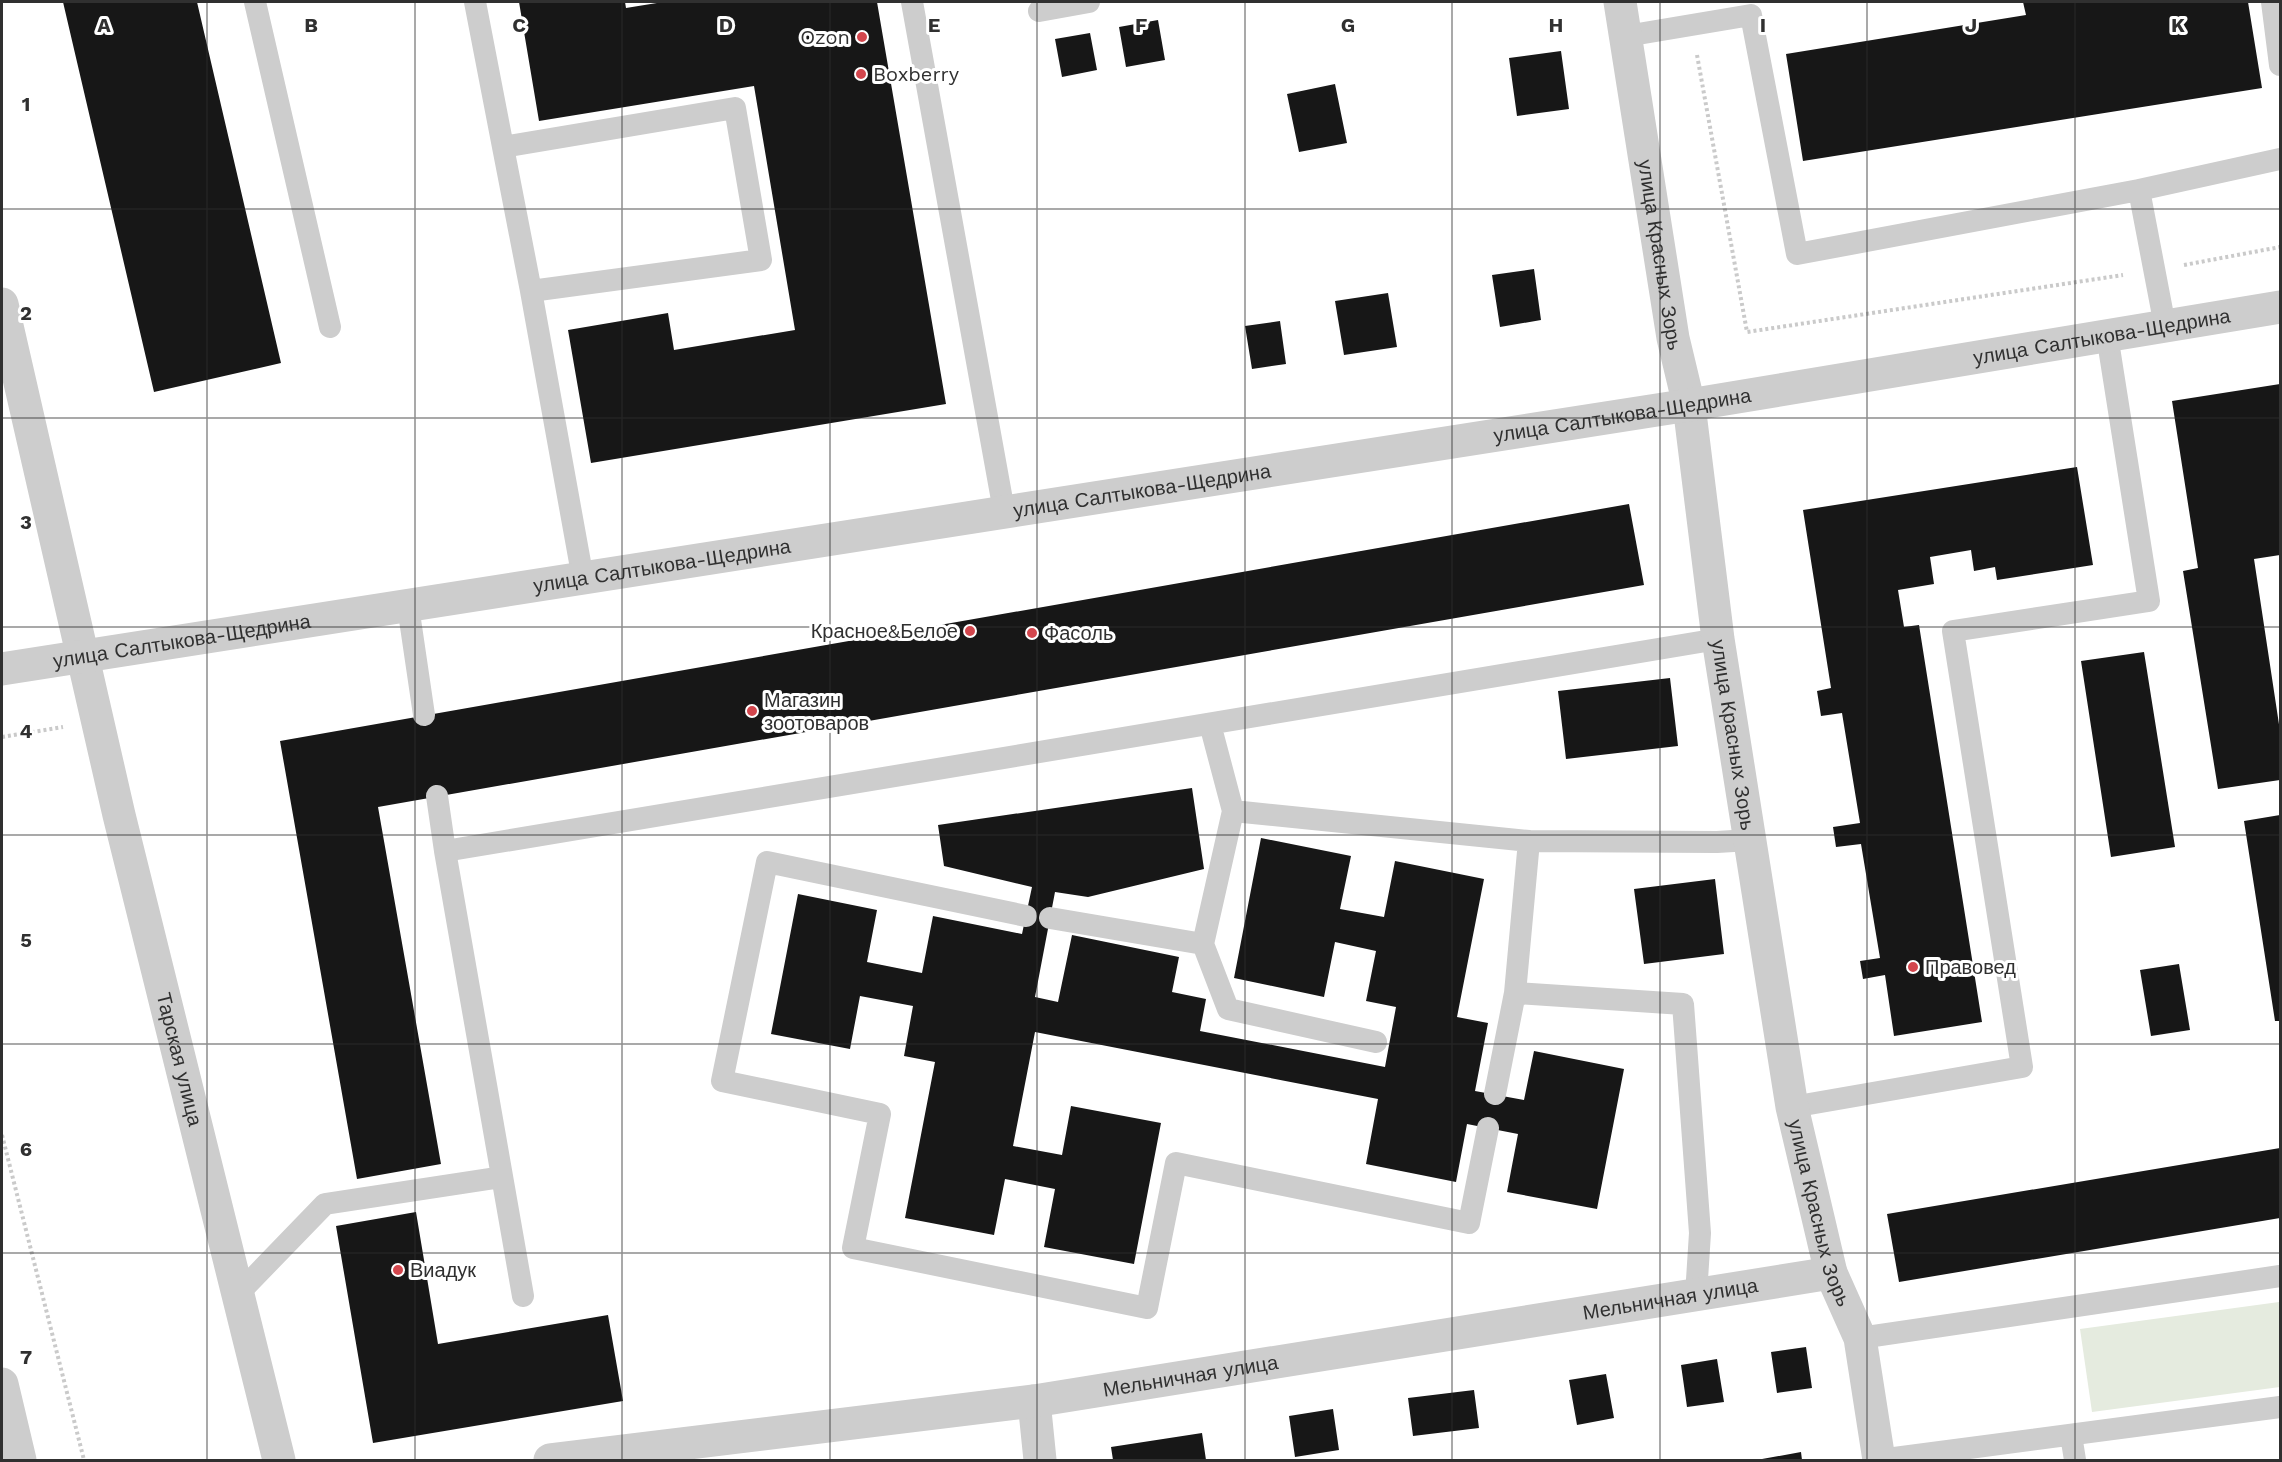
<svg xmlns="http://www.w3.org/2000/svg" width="2282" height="1462" viewBox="0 0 2282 1462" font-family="'Work Sans',sans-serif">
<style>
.green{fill:#e5ebdf}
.building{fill:#171717}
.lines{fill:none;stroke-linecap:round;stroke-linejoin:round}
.path{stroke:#cacaca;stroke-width:4;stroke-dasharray:3 3;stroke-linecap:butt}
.service{stroke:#cdcdcd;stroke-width:22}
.minor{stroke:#cdcdcd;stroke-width:33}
.tertiary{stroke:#cdcdcd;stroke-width:33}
.grid{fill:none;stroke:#303030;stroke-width:1.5;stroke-opacity:0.55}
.poi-dot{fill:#d3464d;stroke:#fff;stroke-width:2}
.labels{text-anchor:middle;stroke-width:6;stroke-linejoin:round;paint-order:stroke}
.poi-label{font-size:20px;fill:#303030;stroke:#fff;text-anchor:start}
.street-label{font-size:20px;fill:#303030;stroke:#fff}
.grid-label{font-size:20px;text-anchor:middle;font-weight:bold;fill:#303030;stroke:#fff;stroke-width:6;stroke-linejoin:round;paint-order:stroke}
</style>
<rect width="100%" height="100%" fill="#fff"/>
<!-- green -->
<path class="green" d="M2279,1302L2280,1387L2092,1412L2080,1329Z"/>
<!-- building -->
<path class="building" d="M63,2H197L281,363L154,392Z
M519,2H625L626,8L663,2H877L946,404L591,463L568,330L668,313L674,350L795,330L754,86L539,121Z
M2023,2H2248L2262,88L1803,161L1786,54L2026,15Z
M1158,20L1165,60L1126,67L1119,27Z
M1090,33L1097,70L1062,77L1055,39Z
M1561,51L1569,109L1517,116L1509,58Z
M1335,84L1347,143L1299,152L1287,94Z
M1534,269L1541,320L1500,327L1492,275Z
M1388,293L1397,347L1344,355L1335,301Z
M1280,321L1286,364L1252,369L1245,326Z
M2280,384V555L2254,559L2280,731V780L2218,789L2183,571L2198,568L2172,401Z
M2077,467L2093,565L1997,580L1995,567L1974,571L1971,550L1930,557L1934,584L1898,590L1904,627L1919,625L1982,1022L1894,1036L1885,975L1863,979L1860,961L1880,958L1861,844L1836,847L1833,827L1860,823L1842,713L1821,716L1817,691L1831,688L1803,510Z
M1629,504L1644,585L378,807L441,1164L357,1179L280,741Z
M2144,652L2175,847L2111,857L2081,661Z
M1670,678L1678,746L1566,759L1558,691Z
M1192,788L1204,869L1088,897L1055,892L1035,997L1058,1002L1072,935L1179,957L1172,992L1206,999L1200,1031L1385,1067L1396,1007L1366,1001L1376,951L1335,942L1324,997L1234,978L1261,838L1351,856L1340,909L1384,917L1395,861L1484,879L1457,1017L1488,1023L1475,1091L1524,1100L1534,1051L1624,1069L1597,1209L1507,1192L1518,1134L1467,1124L1456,1182L1366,1164L1378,1099L1035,1032L1013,1146L1062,1155L1071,1106L1161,1123L1134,1264L1044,1247L1055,1189L1005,1179L994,1235L905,1218L935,1062L904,1056L913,1006L860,996L850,1049L771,1034L798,894L877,910L867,962L922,973L933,916L1022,934L1032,887L944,866L938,825Z
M2280,815V1021H2275L2244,821Z
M1715,879L1724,954L1644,964L1634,889Z
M2179,964L2190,1030L2151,1036L2140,970Z
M2280,1148V1218L1899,1282L1887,1214Z
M416,1212L438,1344L608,1315L623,1401L373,1443L336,1226Z
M1806,1347L1812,1388L1777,1393L1771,1352Z
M1717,1359L1724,1402L1687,1407L1681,1365Z
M1606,1374L1614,1418L1577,1425L1569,1380Z
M1474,1390L1479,1428L1413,1436L1408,1398Z
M1333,1409L1339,1450L1295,1457L1289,1416Z
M1202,1433L1206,1460H1113L1111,1447Z
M1801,1452L1802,1460H1762V1459Z"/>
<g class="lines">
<!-- path -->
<path class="path" d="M1697,55L1747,332L2123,275
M2184,265L2280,247
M2,737L63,727
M2,1135L84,1460"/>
<!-- service -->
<path class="service" d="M255,2L330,327
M475,2L503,147L735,108L761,260L531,291L583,579
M912,2L1004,511
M2272,2L2280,65
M1039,11L1089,2
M1626,36L1751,15L1797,254L2139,190L2165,326
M503,147L531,291
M2139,190L2280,159
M408,606L424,715
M1210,724L1233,811
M437,796L445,851L1718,639
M445,851L523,1296
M1026,916L767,862L722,1081L880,1114L853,1248L1147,1308L1176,1163L1469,1223L1488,1128
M1050,918L1203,944L1233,811L1529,841
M1203,944L1228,1009L1376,1042
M1495,1094L1515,993
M1792,1107L2022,1067L1953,631L2149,601L2107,335
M237,1295L325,1204L502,1177
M1696,1295L1700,1233L1683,1004L1515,993L1529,841L1717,842L1750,840
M1860,1338L2280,1276
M2071,1435L2075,1460
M1879,1460L2280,1407"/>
<!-- minor -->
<g class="minor">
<path id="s1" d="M1620,2L1673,338L1689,405L1718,639L1792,1107L1831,1273L1860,1338L1879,1460"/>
<path id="s2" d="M2,304L119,815L279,1460"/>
<path id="s3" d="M2,669L1689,405L2280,307"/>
<path d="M1034,1401L1040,1460"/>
<path id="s4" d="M550,1460L1034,1401L1831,1273"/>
</g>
<!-- tertiary -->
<path class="tertiary" d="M2,1384L20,1460"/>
</g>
<!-- grid -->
<path class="grid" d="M207,2V1460M415,2V1460M622,2V1460M830,2V1460M1037,2V1460M1245,2V1460M1452,2V1460M1660,2V1460M1867,2V1460M2075,2V1460M2,209H2280M2,418H2280M2,627H2280M2,835H2280M2,1044H2280M2,1253H2280"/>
<!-- markers -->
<g class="poi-dot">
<circle cx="862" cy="37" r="6"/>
<circle cx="861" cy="74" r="6"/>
<circle cx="970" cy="631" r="6"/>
<circle cx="1032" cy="633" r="6"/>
<circle cx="752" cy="711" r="6"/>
<circle cx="1913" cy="967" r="6"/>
<circle cx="398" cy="1270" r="6"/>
</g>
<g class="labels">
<!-- poi labels -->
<g class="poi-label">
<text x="850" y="44" text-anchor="end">Ozon</text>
<text x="873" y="81">Boxberry</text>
<text x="958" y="638" text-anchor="end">Красное&amp;Белое</text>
<text x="1044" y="640">Фасоль</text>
<text x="764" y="707">Магазин<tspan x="764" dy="23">зоотоваров</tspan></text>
<text x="1925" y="974">Правовед</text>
<text x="410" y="1277">Виадук</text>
</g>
<!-- street labels -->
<g class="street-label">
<text dy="7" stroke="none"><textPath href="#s1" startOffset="256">улица Красных Зорь</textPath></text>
<text dy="7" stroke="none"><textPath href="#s3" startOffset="2126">улица Салтыкова-Щедрина</textPath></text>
<text dy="7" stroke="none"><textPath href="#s3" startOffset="1640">улица Салтыкова-Щедрина</textPath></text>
<text dy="7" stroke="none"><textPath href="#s3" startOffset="1154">улица Салтыкова-Щедрина</textPath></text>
<text dy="7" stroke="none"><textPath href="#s3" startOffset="668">улица Салтыкова-Щедрина</textPath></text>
<text dy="7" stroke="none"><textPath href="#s3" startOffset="182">улица Салтыкова-Щедрина</textPath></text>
<text dy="7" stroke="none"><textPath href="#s1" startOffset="742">улица Красных Зорь</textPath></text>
<text dy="7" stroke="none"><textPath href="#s2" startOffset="776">Тарская улица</textPath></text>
<text dy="7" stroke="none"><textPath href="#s1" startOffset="1228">улица Красных Зорь</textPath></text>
<text dy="7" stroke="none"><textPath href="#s4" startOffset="1132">Мельничная улица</textPath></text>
<text dy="7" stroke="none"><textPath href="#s4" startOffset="646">Мельничная улица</textPath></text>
</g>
</g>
<g class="grid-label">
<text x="104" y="32">A</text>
<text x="311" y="32">B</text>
<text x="519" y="32">C</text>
<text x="726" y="32">D</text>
<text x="934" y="32">E</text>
<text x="1141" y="32">F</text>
<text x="1348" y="32">G</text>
<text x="1556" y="32">H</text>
<text x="1763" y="32">I</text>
<text x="1971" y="32">J</text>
<text x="2178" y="32">K</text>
<text x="26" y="111">1</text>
<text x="26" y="320">2</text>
<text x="26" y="529">3</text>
<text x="26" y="738">4</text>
<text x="26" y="947">5</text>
<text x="26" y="1156">6</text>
<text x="26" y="1364">7</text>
</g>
<!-- border -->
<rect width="2282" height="1462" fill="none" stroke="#303030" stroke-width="6"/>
</svg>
